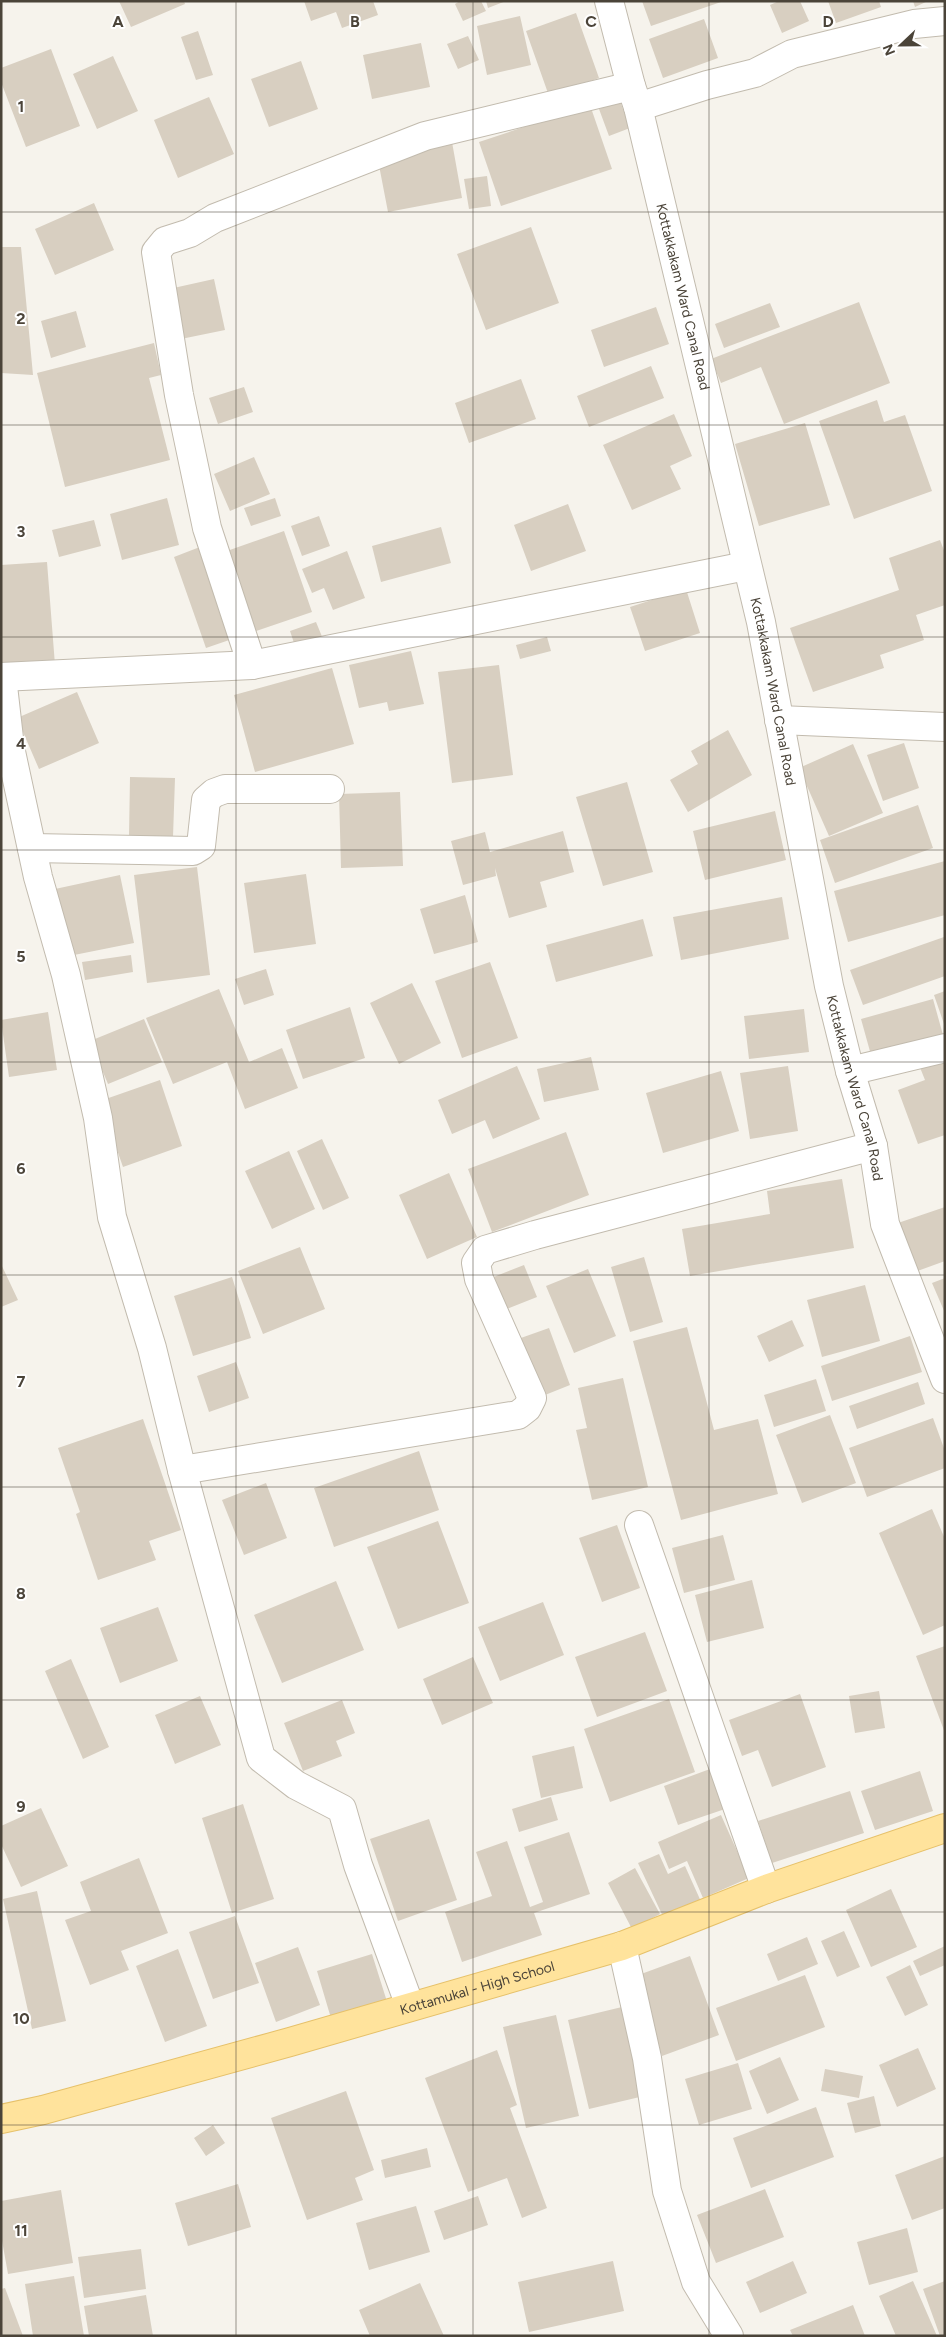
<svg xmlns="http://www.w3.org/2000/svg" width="946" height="2337" viewBox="0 0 946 2337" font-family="Figtree,sans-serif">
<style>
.building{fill:#d8cfc1}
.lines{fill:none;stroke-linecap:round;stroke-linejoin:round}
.minor-casing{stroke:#c2bbae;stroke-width:30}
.major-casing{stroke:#e6c16a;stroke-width:30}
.minor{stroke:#fff;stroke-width:28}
.major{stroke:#ffe39c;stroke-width:28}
.grid{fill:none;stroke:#4b4439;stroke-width:1;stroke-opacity:0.55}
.labels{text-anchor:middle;stroke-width:4;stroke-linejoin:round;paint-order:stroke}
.street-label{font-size:14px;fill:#4b4439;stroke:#fff}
.grid-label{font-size:16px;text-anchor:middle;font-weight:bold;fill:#4b4439;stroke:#fff;stroke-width:4;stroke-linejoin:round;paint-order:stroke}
</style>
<rect width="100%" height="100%" fill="#f6f3ec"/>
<!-- building -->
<path class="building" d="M119,1H184L185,4L131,27Z
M304,1H373L378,15L342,28L336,12L311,21Z
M460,1H481L486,11L463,21L455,4Z
M486,1H506L488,8Z
M642,1H721V2L651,26Z
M779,1H800L809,21L782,33L770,5Z
M828,1H879L881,7L836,23Z
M913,1H928L915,7Z
M576,13L599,78L549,96L526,31Z
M520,16L531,65L487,75L477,26Z
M704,19L718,58L663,78L649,39Z
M198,31L213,75L196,80L181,37Z
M468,36L479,60L458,69L447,44Z
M421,43L430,87L372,99L363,55Z
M51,49L80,126L26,147L1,82V68Z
M113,56L138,111L97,129L73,74Z
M301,61L318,109L269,127L251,79Z
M209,97L234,154L178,178L154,120Z
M620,101L630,128L609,136L599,109Z
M590,105L612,169L501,206L479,142Z
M452,142L462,198L388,212L377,155Z
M487,176L491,206L469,209L464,179Z
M94,203L114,250L55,275L35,229Z
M531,227L559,303L486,330L457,254Z
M1,247H21L33,375L1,373Z
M214,279L225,330L181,339L169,289Z
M859,302L890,383L784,424L761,367L721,383L711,359Z
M770,303L780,327L724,348L715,324Z
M656,307L669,344L604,367L591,330Z
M76,311L86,347L51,358L41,321Z
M154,343L161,375L149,378L170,460L65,487L37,373Z
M651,366L664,398L589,427L577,396Z
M521,379L536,419L469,443L455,403Z
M244,387L253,412L218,424L209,398Z
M877,400L884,422L905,415L932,491L854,519L819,421Z
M674,414L692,456L670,466L681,489L632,510L603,445Z
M805,423L830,505L759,526L735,444Z
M254,457L270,494L230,511L214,474Z
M167,498L179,545L122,560L110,514Z
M275,498L281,516L251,526L244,508Z
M568,504L586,551L531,571L514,525Z
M319,516L330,546L302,556L291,526Z
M94,520L101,546L59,557L52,530Z
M441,527L451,563L381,582L372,546Z
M284,531L312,612L253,632L224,552Z
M940,540L945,553V605L916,615L924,640L880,655L884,668L813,692L790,628L899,590L889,558Z
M205,545L238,637L206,648L174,557Z
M347,551L365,598L333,610L324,588L312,593L302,569Z
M47,562L55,665L1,669V565Z
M686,589L700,633L645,651L630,607Z
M316,622L323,639L296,649L290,631Z
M547,637L551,651L520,659L516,645Z
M411,651L424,704L389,711L387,702L359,708L349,665Z
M499,665L513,775L452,783L438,672Z
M332,668L354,744L255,772L234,695Z
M77,692L99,743L39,769L17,718Z
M728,730L752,775L688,812L670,780L698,764L691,751Z
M904,743L919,788L883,801L867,755Z
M853,744L883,813L829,836L799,768Z
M130,777L175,778L173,837L129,836Z
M627,782L653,872L603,886L576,797Z
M400,792L403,866L341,868L339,794Z
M918,805L933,848L835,883L820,840Z
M775,811L786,860L705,880L693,831Z
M563,831L574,872L540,882L547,907L509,918L495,868L496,876L463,885L451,841L485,832L490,852Z
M945,861V915L848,942L834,891Z
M197,867L210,975L147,983L134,875Z
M306,874L316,944L254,953L244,883Z
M120,875L134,943L69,956L55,889Z
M465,895L478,942L434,954L420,909Z
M782,897L789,939L681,960L673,917Z
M643,919L653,956L556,982L546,945Z
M944,937L945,976L863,1005L850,970Z
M131,955L133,972L85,980L82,962Z
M490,962L518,1038L462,1058L435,981Z
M266,969L274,995L244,1005L235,979Z
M412,983L441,1043L399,1064L370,1003Z
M219,989L249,1062L282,1048L298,1088L245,1109L227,1062L173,1084L146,1018Z
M945,991V1024H944L934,995Z
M933,999L943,1035L871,1055L861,1019Z
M350,1007L365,1058L303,1079L286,1030Z
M804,1009L809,1052L749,1059L744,1016Z
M48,1012L57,1070L9,1077L1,1020Z
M144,1019L162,1062L108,1084L90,1041Z
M945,1055V1135L918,1144L898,1090L925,1080L919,1065Z
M591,1057L599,1090L544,1102L537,1069Z
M517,1066L540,1119L493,1139L485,1120L452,1134L438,1100Z
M788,1066L798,1131L750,1139L740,1073Z
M721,1071L739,1131L663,1153L646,1093Z
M160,1080L182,1146L123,1167L100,1101Z
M566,1132L589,1195L492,1232L468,1169Z
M322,1139L349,1198L323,1210L297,1151Z
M289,1151L315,1209L272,1229L245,1171Z
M449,1173L477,1237L427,1259L399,1195Z
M842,1179L854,1248L690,1276L682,1229L770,1214L767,1191Z
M945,1207V1261L912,1273L895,1224Z
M300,1247L325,1309L263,1334L238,1271Z
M644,1257L663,1322L630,1332L611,1267Z
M1,1264L18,1300L1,1307Z
M524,1265L537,1297L504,1310L491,1278Z
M588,1269L616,1336L574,1353L546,1286Z
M232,1277L251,1338L193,1356L174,1296Z
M945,1278V1313L932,1283Z
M865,1285L880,1341L822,1357L807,1300Z
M792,1320L804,1346L769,1362L757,1336Z
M687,1327L714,1430L758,1419L778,1494L681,1520L633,1341Z
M549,1328L570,1385L540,1397L518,1339Z
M910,1336L922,1372L832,1401L821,1366Z
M236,1362L249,1398L209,1412L197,1376Z
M623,1378L648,1487L592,1500L576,1430L587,1428L578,1388Z
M816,1379L826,1411L774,1427L764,1395Z
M918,1382L925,1404L857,1429L849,1406Z
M830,1415L856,1483L802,1503L776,1435Z
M933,1418L945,1451V1468L867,1497L849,1448Z
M143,1419L181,1530L149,1541L156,1560L98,1580L76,1514L80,1512L58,1448Z
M419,1451L439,1510L334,1547L314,1488Z
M266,1483L287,1538L244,1555L222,1500Z
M932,1509L945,1539V1625L923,1635L879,1533Z
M438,1521L469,1603L398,1629L367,1547Z
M617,1525L640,1588L602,1602L579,1538Z
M723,1535L735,1580L684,1593L672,1548Z
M752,1580L764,1628L707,1642L695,1595Z
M336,1581L364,1650L282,1683L254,1615Z
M543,1602L564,1655L500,1681L478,1627Z
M158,1607L178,1661L120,1683L100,1628Z
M645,1632L667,1691L597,1717L575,1657Z
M945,1646V1733L916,1656Z
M473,1657L493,1703L442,1725L423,1679Z
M71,1659L109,1747L83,1759L45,1671Z
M879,1691L885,1728L855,1733L849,1696Z
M800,1694L826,1767L772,1787L758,1750L742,1756L729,1720Z
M200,1696L221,1745L175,1764L155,1715Z
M669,1699L695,1772L610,1802L584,1729Z
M342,1700L355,1733L336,1741L342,1756L303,1771L284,1723Z
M574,1746L583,1788L541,1798L532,1756Z
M710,1769L725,1809L678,1825L664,1786Z
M920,1771L933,1811L875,1830L861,1791Z
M850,1791L864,1833L772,1863L758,1821Z
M551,1797L558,1820L519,1832L512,1809Z
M243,1804L274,1899L232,1913L202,1818Z
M41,1808L68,1866L21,1887L1,1844V1826Z
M721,1815L749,1878L703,1898L687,1861L669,1869L658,1842Z
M429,1819L457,1900L398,1921L370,1839Z
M569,1832L590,1894L534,1913L542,1935L462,1962L445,1912L492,1896L476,1852L507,1841L530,1907L543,1902L524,1847Z
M659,1854L668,1874L685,1866L703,1906L666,1923L638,1863Z
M139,1858L168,1933L121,1951L129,1970L90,1985L65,1920L91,1911L80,1882Z
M635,1868L660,1914L632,1929L608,1883Z
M891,1889L917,1947L871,1967L846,1910Z
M37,1891L66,2021L32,2029L3,1899Z
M235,1916L259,1983L213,1999L189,1932Z
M844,1931L860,1967L837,1977L821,1941Z
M807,1937L818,1964L778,1981L767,1954Z
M945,1946V1965L920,1976L913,1961Z
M298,1947L320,2005L276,2022L255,1963Z
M178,1949L207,2026L165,2042L136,1966Z
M372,1954L389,2008L333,2025L317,1971Z
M690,1956L719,2035L662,2056L633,1977Z
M910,1965L928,2005L905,2016L886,1977Z
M805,1975L825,2027L736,2061L716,2008Z
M622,2007L644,2096L589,2109L568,2020Z
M556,2015L579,2116L526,2128L503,2027Z
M918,2048L936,2089L897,2107L879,2065Z
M497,2050L517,2105L510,2108L547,2208L522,2218L507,2178L468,2192L425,2078Z
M780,2057L799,2100L767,2114L749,2071Z
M738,2063L752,2109L699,2125L685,2079Z
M825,2069L863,2076L859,2098L821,2091Z
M346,2091L374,2170L355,2178L363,2200L307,2220L271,2118Z
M874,2096L881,2126L855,2133L847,2103Z
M816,2107L834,2157L751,2188L733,2138Z
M213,2125L225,2143L206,2156L194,2138Z
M427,2148L431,2167L385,2178L381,2160Z
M945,2156V2208L912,2220L895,2175Z
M238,2184L251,2227L188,2246L175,2203Z
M765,2189L784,2237L716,2263L697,2215Z
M61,2190L73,2263L8,2274L1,2235V2201Z
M478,2196L488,2225L444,2240L434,2211Z
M416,2206L430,2252L369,2270L356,2223Z
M907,2228L918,2272L869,2285L857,2242Z
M141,2249L146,2289L84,2298L78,2257Z
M613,2261L624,2311L529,2332L518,2282Z
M793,2261L807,2293L760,2313L746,2282Z
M74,2276L84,2336H33L25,2284Z
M913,2281L937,2336H896L879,2296Z
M945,2281V2336H940L923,2289Z
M420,2283L444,2336H370L359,2310Z
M5,2288L23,2336H1V2289Z
M146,2295L153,2336H89L84,2306Z
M853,2305L865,2336H793L790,2330Z"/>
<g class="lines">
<!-- minor casing -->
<g class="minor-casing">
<g id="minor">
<path id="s1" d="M609,1L631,86L638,107L761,622L829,986L850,1071L873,1146L885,1224L945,1379"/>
<path d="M638,107L707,85L755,73L792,54L914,24L945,21"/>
<path d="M252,665L207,528L179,395L156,252L165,241L190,233L215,218L425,136L631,86"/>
<path d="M1,677L252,665L746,566"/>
<path d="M2,677L10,747L38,877L66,975L98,1118L112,1217L152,1348L182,1470L261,1758L296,1785L342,1809L358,1865L410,2006"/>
<path d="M779,720L945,727"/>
<path d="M32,848L193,851L201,846L206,800L214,793L225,789H330"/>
<path d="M850,1071L945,1048"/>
<path d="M182,1470L518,1415L527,1408L532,1398L479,1279L476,1263L485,1250L535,1235L873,1146"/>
<path d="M639,1525L766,1889"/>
<path d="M622,1946L647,2058L667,2191L696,2282L729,2336"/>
</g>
</g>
<!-- major casing -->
<g class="major-casing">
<g id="major">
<path id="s2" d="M1,2119L43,2110L290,2042L622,1946L766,1889L945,1828"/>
</g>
</g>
<!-- minor -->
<use href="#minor" class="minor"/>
<!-- major -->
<use href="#major" class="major"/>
</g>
<!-- grid -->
<path class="grid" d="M236,1V2336M473,1V2336M709,1V2336M1,212H945M1,425H945M1,637H945M1,850H945M1,1062H945M1,1275H945M1,1487H945M1,1700H945M1,1912H945M1,2125H945"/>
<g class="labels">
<!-- street labels -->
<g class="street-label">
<text dy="5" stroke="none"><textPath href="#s1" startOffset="305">Kottakkakam Ward Canal Road</textPath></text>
<text dy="5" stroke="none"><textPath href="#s1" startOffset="710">Kottakkakam Ward Canal Road</textPath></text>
<text dy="5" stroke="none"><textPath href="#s1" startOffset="1115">Kottakkakam Ward Canal Road</textPath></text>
<text dy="5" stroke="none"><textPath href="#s2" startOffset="494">Kottamukal - High School</textPath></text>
</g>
</g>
<g class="grid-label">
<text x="118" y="27">A</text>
<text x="355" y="27">B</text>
<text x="591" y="27">C</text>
<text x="828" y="27">D</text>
<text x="21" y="112">1</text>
<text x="21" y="324">2</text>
<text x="21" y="537">3</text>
<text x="21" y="749">4</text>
<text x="21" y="962">5</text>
<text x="21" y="1174">6</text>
<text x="21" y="1387">7</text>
<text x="21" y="1599">8</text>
<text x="21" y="1812">9</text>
<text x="21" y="2024">10</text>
<text x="21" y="2236">11</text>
</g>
<!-- border -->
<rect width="946" height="2337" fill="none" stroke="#4b4439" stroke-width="5"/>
<!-- north arrow -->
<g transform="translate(901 45) rotate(248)" stroke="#ffffff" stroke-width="4" paint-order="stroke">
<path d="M0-4L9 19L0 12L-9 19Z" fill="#4b4439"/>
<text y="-8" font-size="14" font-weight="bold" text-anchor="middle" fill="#4b4439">N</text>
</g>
</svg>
